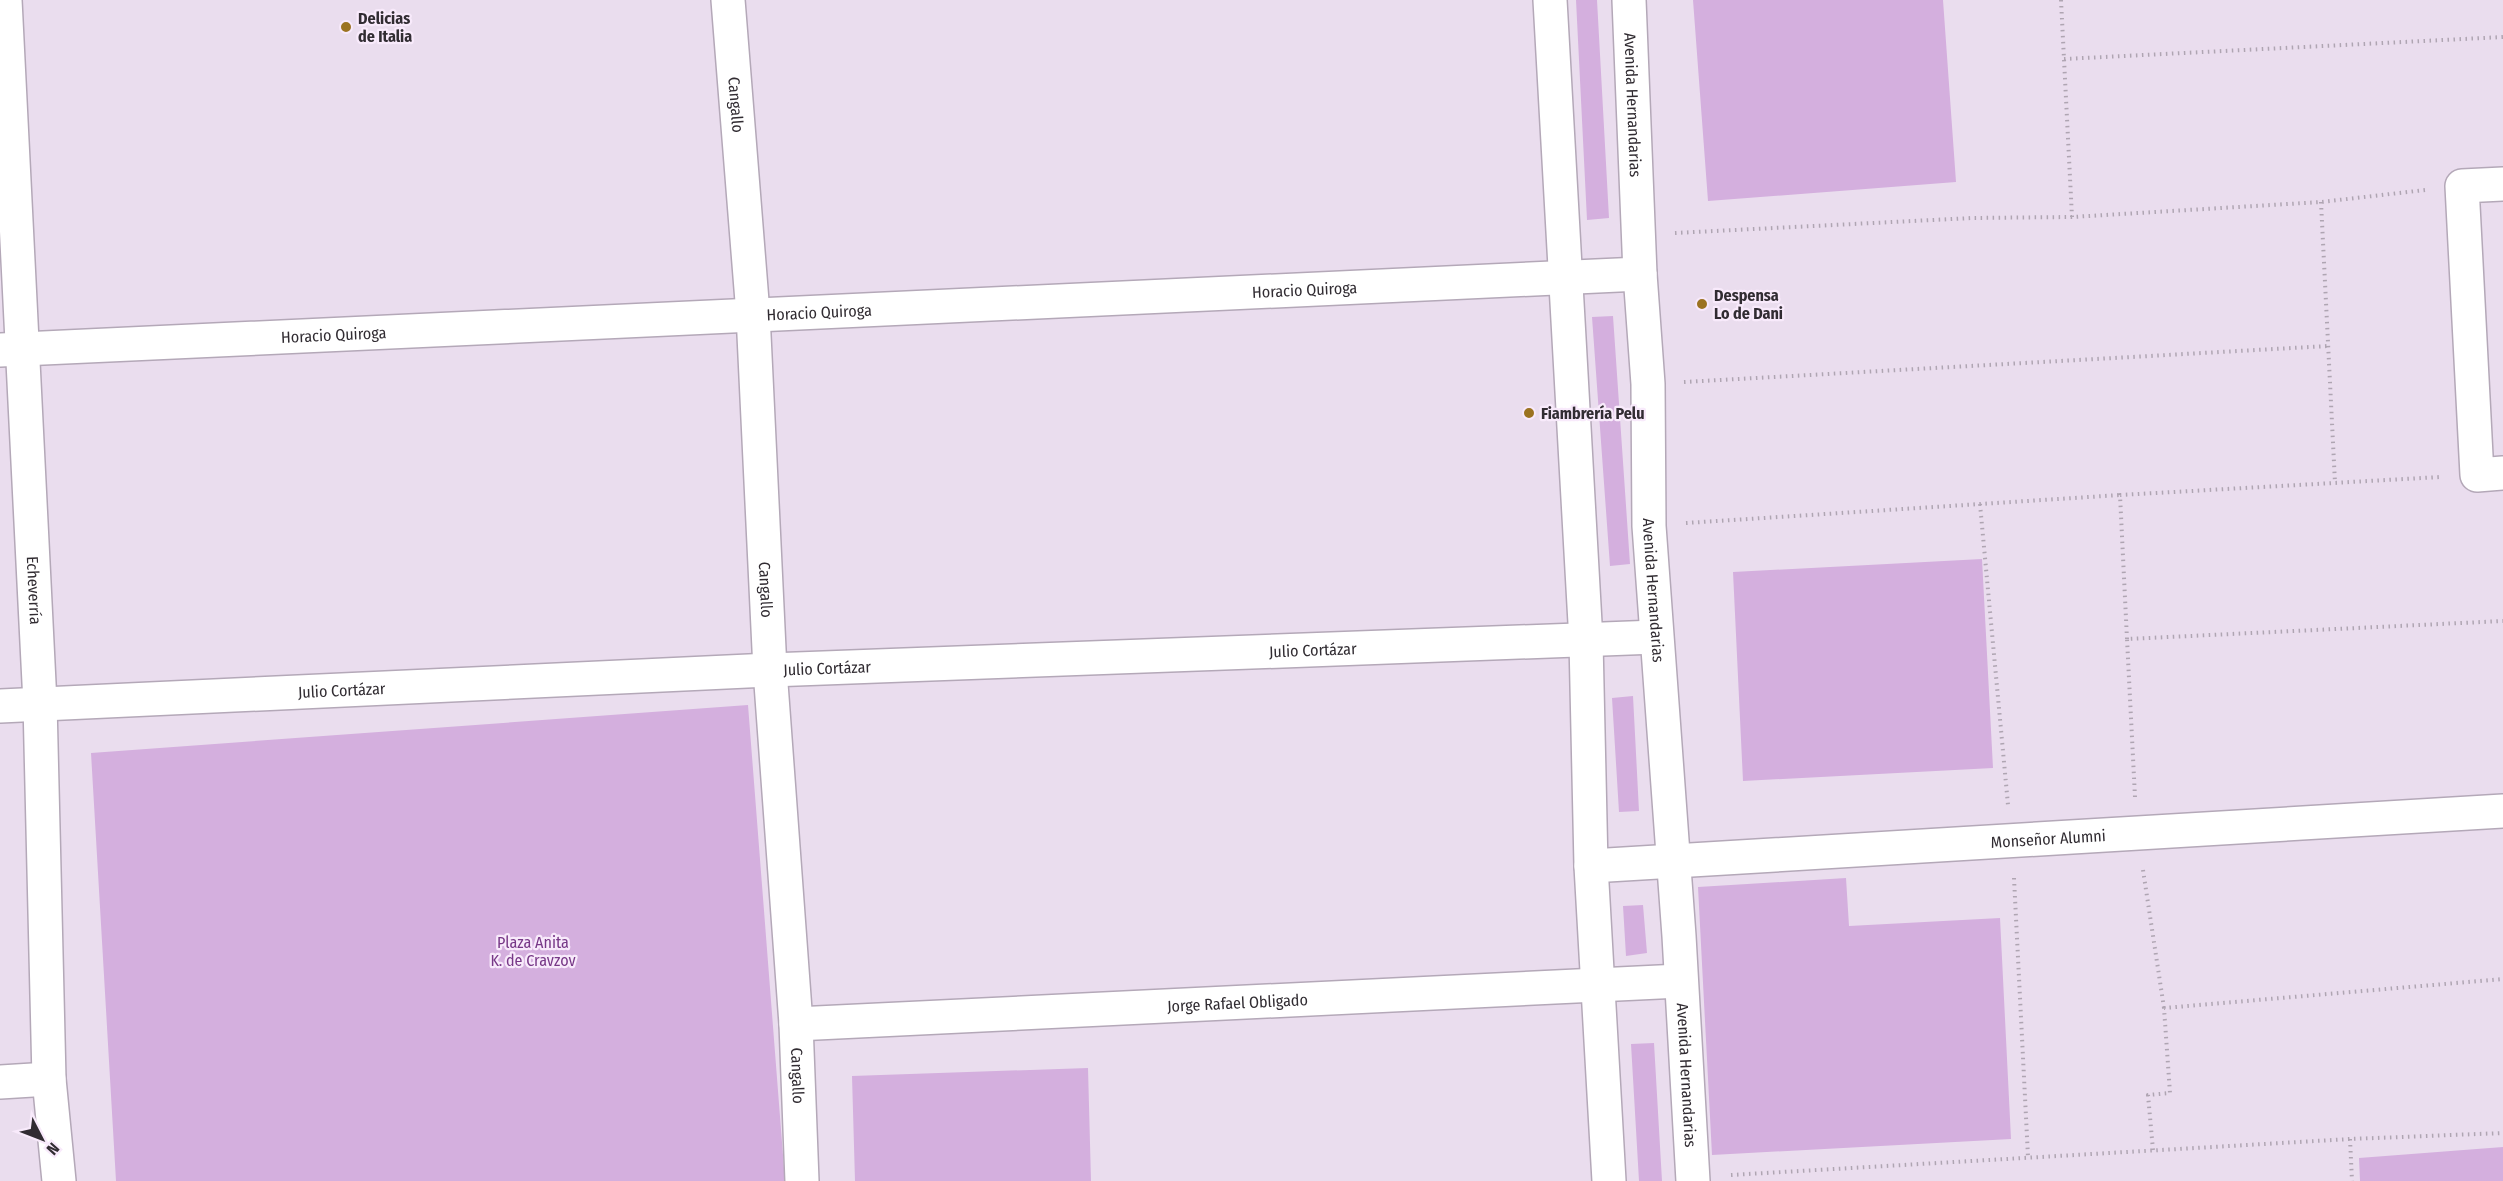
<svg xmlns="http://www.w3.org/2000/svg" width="2503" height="1181" viewBox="0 0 2503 1181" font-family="'Fira Sans Condensed',sans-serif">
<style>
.green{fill:#d4afde}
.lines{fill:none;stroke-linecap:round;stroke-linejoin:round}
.minor-casing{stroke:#b4a8b8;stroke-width:36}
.secondary-casing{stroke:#b4a8b8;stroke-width:36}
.path{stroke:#afa5b2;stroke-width:4;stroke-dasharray:1.5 4.5;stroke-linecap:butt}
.minor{stroke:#fff;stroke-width:33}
.secondary{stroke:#fff;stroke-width:33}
.poi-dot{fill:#9b7320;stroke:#f8eafb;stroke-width:2}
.labels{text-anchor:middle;stroke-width:4.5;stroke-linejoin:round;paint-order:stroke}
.poi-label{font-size:16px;font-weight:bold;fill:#312c32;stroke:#f8eafb;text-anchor:start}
.street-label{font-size:16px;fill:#312c32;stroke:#f8eafb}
.park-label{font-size:16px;fill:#773887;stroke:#f8eafb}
</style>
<rect width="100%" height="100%" fill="#eaddee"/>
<!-- green -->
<path class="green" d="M1576,0H1597L1609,218L1587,220Z
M1693,0H1943L1956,182L1708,201Z
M1613,316L1630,564L1610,566L1592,317Z
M1982,559L1993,768L1743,781L1733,572Z
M1633,696L1639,811L1619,812L1612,698Z
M748,705L785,1181H116L91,753Z
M1846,878L1849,926L2000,918L2011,1139L1712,1155L1698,887Z
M1643,905L1647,953L1626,956L1623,906Z
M1654,1043L1662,1181H1639L1631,1044Z
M1088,1068L1091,1181H855L852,1076Z
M2503,1147V1181H2360L2359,1158Z"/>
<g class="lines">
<!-- minor casing -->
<g class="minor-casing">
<g id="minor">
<path id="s1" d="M5,0L40,703L49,1079L59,1181"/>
<path id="s2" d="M728,0L753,314L770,670L796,1024L802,1181"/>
<path d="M2503,184L2462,186L2477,475L2503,473"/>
<path id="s3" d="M0,350L1640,274"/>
<path id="s4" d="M0,706L770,670L1656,637"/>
<path id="s5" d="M1591,866L2503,811"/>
<path id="s6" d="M796,1024L1680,981"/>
<path d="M0,1082L49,1079"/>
</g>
</g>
<!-- secondary casing -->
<g class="secondary-casing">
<g id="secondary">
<path d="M1550,0L1586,641L1591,866L1609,1181"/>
<path id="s7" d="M1629,0L1640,274L1648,384L1649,526L1679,936L1693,1181"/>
</g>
</g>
<!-- path -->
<path class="path" d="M2061,0L2072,217
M2064,59L2503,37
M2321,202L2335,483
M1675,233L1972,218L2072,217L2321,202L2425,190
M1684,382L2328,346
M1980,504L2008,805
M1686,523L2120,495
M2127,639L2120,495L2440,477
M2135,797L2127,639L2503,621
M2143,870L2164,1008
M2014,878L2028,1157
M2350,1139L2352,1181
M2153,1150L2148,1095L2170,1093L2164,1008L2503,979
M1731,1175L2350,1139L2503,1133"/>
<!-- minor -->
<use href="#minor" class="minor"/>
<!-- secondary -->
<use href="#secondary" class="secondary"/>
</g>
<!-- markers -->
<g class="poi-dot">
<circle cx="346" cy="27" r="6"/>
<circle cx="1702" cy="304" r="6"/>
<circle cx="1529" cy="413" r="6"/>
</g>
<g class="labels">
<!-- poi labels -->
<g class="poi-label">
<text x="358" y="24">Delicias<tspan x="358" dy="18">de Italia</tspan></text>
<text x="1714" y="301">Despensa<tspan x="1714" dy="18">Lo de Dani</tspan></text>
<text x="1541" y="419">Fiambrería Pelu</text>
</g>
<!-- street labels -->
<g class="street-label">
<text dy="6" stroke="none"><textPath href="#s2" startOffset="105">Cangallo</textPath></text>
<text dy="6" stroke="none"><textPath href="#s7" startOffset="105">Avenida Hernandarias</textPath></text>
<text dy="6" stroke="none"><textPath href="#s3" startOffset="1306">Horacio Quiroga</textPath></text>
<text dy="6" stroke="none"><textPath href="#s3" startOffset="820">Horacio Quiroga</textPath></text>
<text dy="6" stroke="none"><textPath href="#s3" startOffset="334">Horacio Quiroga</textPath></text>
<text dy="6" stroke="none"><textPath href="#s1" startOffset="591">Echeverría</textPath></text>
<text dy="6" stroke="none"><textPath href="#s2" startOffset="591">Cangallo</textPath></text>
<text dy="6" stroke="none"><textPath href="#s7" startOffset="591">Avenida Hernandarias</textPath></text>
<text dy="6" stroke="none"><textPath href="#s4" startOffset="1314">Julio Cortázar</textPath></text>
<text dy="6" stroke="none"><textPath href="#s4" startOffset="828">Julio Cortázar</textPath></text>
<text dy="6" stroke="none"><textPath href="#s4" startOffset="342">Julio Cortázar</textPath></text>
<text dy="6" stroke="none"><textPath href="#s5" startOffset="458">Monseñor Alumni</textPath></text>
<text dy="6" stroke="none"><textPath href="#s6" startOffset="442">Jorge Rafael Obligado</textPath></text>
<text dy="6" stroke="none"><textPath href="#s2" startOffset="1078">Cangallo</textPath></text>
<text dy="6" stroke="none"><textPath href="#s7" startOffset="1077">Avenida Hernandarias</textPath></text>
</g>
<!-- park labels -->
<g class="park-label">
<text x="533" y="948">Plaza Anita<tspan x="533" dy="18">K. de Cravzov</tspan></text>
</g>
</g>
<!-- north arrow -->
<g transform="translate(42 1139) rotate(132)" stroke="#f8eafb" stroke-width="4.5" paint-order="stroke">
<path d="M0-4.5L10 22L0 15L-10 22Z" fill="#312c32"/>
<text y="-9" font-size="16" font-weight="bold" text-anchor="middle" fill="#312c32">N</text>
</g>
</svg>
